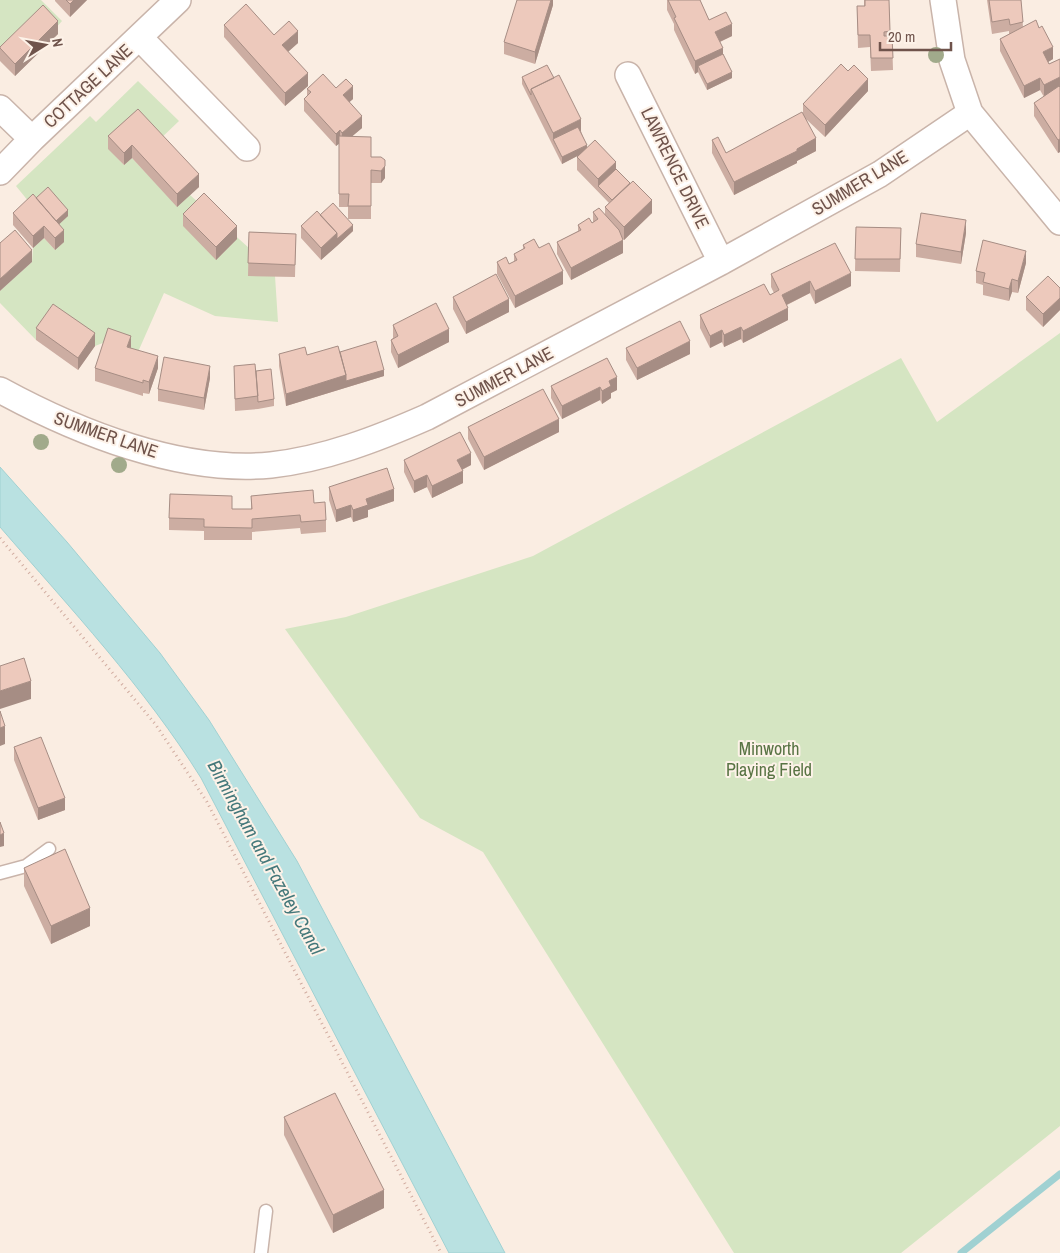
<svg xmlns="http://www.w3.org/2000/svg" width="1060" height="1253" viewBox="0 0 1060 1253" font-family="'Archivo Narrow',sans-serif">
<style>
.green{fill:#d5e5c2}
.water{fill:#b9e1e1;stroke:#a0d1d2}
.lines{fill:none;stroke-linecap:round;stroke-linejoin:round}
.stream{stroke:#a0d1d2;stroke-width:7}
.lane-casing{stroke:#c9b4aa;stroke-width:15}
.street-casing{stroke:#c9b4aa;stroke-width:28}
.path{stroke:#d1aca0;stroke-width:3;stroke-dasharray:1 4;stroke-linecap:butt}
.lane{stroke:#fff;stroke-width:12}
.street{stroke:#fff;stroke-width:25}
.tree{fill:#a1aa8b}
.wall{fill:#ccada2}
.shaded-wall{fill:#a68d84}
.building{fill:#edc9bc;stroke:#a68d84}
.labels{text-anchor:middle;stroke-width:4;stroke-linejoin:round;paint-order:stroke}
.street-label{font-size:18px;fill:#6f534b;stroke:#fdf2e8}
.park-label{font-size:18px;fill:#597444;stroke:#fdf2e8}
.water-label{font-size:19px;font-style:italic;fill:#44787a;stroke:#fdf2e8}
</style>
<rect width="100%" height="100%" fill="#faede2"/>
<!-- green -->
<path class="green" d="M0,0H41L62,21L54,30L0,59Z
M138,81L179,121L157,142L109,149L124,165L132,158L177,206L190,195L249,248L275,276L278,322L215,316L164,293L134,361L108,341L95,346L53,316L36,340L0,303V291L32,262L33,248L44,238L55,250L33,207L16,186L90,116L96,122Z
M1060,333V1126L901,1253H734L483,852L420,818L285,629L346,617L533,556L901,358L937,422Z"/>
<!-- water -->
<path class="water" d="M0,467L67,542L160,653L209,720L297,861L505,1253H449L201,778C145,688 70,608 0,527Z"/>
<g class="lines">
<!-- stream -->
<path class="stream" d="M961,1253L1060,1174"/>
<!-- lane casing -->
<g class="lane-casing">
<path id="lane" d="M0,873L26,866L49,849
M261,1253L266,1211"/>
</g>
<!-- street casing -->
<g class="street-casing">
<path id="street" d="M943,0L952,60L970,113L1060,222
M140,38L247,148
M628,75L721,262
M0,108L32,139
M0,172L32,139L178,0
M0,390C77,432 181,474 271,465C325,459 377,439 427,417L721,262L880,174L970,113"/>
</g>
<!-- path -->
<path class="path" d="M0,538L156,725L207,802L441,1253"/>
<!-- lane -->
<use href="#lane" class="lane"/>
<!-- street -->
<use href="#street" class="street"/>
</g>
<!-- trees -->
<g class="tree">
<circle cx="936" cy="55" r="8"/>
<circle cx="41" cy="442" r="8"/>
<circle cx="119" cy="465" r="8"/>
</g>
<!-- wall -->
<path class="wall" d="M55,0H87L70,17L55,1Z
M553,0V5L535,64L504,54V42Z
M667,0H700L709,20L732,36L720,42L723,54L732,78L707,90L698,72L695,74L674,30V24L667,10Z
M864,0H889L890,36H892L893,70L871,71L870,47L858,48L857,6H864Z
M987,0H1021L1023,27L1053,59L1048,62L1049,64L1060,59V152L1058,153L1034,116V103L1044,97L1040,90L1024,98L1000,51V39L1009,34V31L992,34Z
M224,25L274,35L298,43L288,52L308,86L285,106L224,37Z
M58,34L15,76L0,61V47Z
M522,77L581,131L587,148L616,169L652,213L624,240L623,239V253L571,280L557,254V242L578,231V225L592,223L593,222V212L605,214V207L609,203L577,170V157L581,154L562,164L522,84Z
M336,88L353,99L349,102L362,128L352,136L371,157L385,160V178L381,183H371V219H348V207H339V143L336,146L304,111V99L307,96V89Z
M868,91L825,137L806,119L816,151L797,161V163L734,195L712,153V140L726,153L803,114V104Z
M138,109L199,187L177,207L132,158L124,165L108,149V136Z
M36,198L68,216L59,224L64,242L55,250L44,238L33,248L13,225V213Z
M183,214L237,239L216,260L183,226Z
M320,215L353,231L321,260L301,238V226Z
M856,227L901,228L900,272L855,271Z
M249,232L296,234L295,277L248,276Z
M966,233L961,264L916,257V244Z
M523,245L539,248L563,284L515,308L497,274V262L509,264L514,262V254L523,249Z
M1026,263L1018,293L1012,292L1009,301L983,295V285L976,283V271Z
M771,274L851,286L815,304L810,293L787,305L788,320L743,343L741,339L724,347L722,342L710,348L700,328V315L770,295L774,293L771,287Z
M1060,288V310L1043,327L1026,310V297Z
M453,297L509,312L466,334L453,309Z
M393,325L449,342L398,368L391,352V340L393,338Z
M36,328L95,346L78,370L36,340Z
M131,348L158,368L149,394L143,393V396L95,381V368Z
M626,348L690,354L637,380L626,360Z
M340,352L384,376L286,406L279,366V354L307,355Z
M607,358L617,390L611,393V398L602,404L600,400L562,419L551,398V386Z
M234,366L256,371L274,399V406L258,409L235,411Z
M210,378L204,410L158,401V389Z
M468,427L559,432L484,470L468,439Z
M404,460L471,465L462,470L463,483L432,498L427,487L414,493L404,472Z
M329,487L394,501L368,510V517L353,522L351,517L336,522L329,500Z
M251,496L314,503L326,520V532L301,534L300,528L252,532V540H204V531L169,530V518L232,509H251Z
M14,747L65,810L38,820L14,760Z
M24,868L90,926L51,944L24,886Z
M284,1117L384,1208L333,1233L284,1135Z"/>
<!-- shaded-wall -->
<path class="shaded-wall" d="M74,0H87L70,17V4Z
M551,0H553V5L535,64V52Z
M58,21V34L15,76V64Z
M732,24V36L715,44V32Z
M298,31V43L282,57V45Z
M1053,47V59L1043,65V52Z
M723,48V60L698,66V72L695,74V61Z
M732,72V78L707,90V84Z
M308,73V86L285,106V93Z
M1060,77V89L1044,97V85Z
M1040,78V90L1024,98V86Z
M868,79V91L825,137V125Z
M353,86V99L343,108V95Z
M362,116V128L342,145V133Z
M581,119V131L555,144L553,139V146V133Z
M340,130V143L336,146V134Z
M816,138V151L797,161V163L734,195V182Z
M1060,139V152L1058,153V140Z
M132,145V158L124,165V153Z
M587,145V151L562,164V157Z
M616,162V175L598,186V179Z
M385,166V178L381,183V171Z
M199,174V187L177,207V194Z
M652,200V213L624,240V227Z
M68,210V216L53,230V223Z
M966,220V233L961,264V252Z
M353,225V231L337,246V239Z
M44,226V238L33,248V236Z
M237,226V239L216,260V247Z
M64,230V242L55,250V238Z
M337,233V246L321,260V248Z
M623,240V253L571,280V268Z
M32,250V262L0,291V279Z
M1026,251V263L1018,293V281Z
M563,271V284L515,308V296Z
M851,273V286L815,304V291Z
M1012,279V292L1009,301V289Z
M810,281V293L782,307V295Z
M1060,298V310L1043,327V314Z
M509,299V312L466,334V322Z
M788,308V320L743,343V331Z
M741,327V339L724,347V335Z
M449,329V342L398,368V355Z
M722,330V342L710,348V336Z
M95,333V346L78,370V358Z
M131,336V348L127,347Z
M690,341V354L637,380V368Z
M158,356V368L149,394V382Z
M210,366V378L204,410V398Z
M384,370V376L286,406V394L346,375Z
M617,377V390L611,393V398L602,404V391L609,381Z
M600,387V400L562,419V406Z
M559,419V432L484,470V457Z
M471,453V465L457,472V460Z
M463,471V483L432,498V486Z
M427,475V487L414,493V481Z
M394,489V501L368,510V517L353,522V510L366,499Z
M351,505V517L336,522V510Z
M31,681V699L0,709V691Z
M5,726V744L0,746V728Z
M65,798V810L38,820V808Z
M4,833V846L0,847V835Z
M90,908V926L51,944V926Z
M384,1190V1208L333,1233V1215Z"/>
<!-- building -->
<path class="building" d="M66,0H74L70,4Z
M517,0H551L535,52L504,42Z
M668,0H700L709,20L726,12L732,24L715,32L723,48L695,61L674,18L676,17Z
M865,0H889L890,31L884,32V36H892L893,58H871L870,35H858L857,6H865Z
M989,0H1021L1023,22L1010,25L1009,19L992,22Z
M246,4L274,35L289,21L298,31L282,45L308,73L285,93L224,25Z
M43,5L58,21L15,64L0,48V47Z
M1036,20L1039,28L1042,26L1053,47L1043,52L1049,64L1060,59V77L1044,85L1040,78L1024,86L1000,39Z
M723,54L732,72L707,84L698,66Z
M841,64L848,71L854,65L868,79L825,125L803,104Z
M547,65L554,78L531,89V95L522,77Z
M323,74L336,88L346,79L353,86L343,95L362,116L342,133L340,130L336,134L304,99L311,92L307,89Z
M559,75L581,119L553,133L531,89Z
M1059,86L1060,87V139L1058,140L1034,103Z
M138,109L199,174L177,194L132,145L124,153L108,136Z
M802,112L816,138L797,149V151L734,182L712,140L718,137L726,153Z
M578,127L587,145L562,157L553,139Z
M339,136L371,137V157H381L385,160V166L381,171L371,170V206H348L349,194H339Z
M595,140L616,162L598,179L577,157Z
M616,169L630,183L612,200L598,186Z
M633,181L652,200L624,227L605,207Z
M48,187L68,210L56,221L36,198Z
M204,193L237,226L216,247L183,214Z
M33,194L64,230L55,238L44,226L33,236L13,213Z
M333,203L353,225L337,239V233L320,215Z
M599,208L619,230L623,240L571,268L557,242L581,230L578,225L589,218L592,223L598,219L593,212Z
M317,211L337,233L321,248L301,226Z
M921,213L966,220L961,252L916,244Z
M856,227L901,228L900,259H855Z
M15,230L32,250L0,279V243Z
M249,232L296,234L295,265L248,263Z
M534,239L539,248L549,243L563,271L515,296L497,262L506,257L509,264L517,260L514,254L525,248L523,245Z
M983,240L1026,251L1018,281L1012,279L1009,289L983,282L985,273L976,271Z
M835,243L851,273L815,291L810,281L782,295L788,308L743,331L741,327L724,335L722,330L710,336L700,315L764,284L770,295L779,290L771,274Z
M496,274L509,299L466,322L453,297Z
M1048,276L1060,288V298L1043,314L1026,297Z
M436,303L449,329L398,355L391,340L398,336L393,325Z
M53,304L95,333L78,358L36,328Z
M680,321L690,341L637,368L626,348Z
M108,328L131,336L127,347L158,356L149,382L143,380V383L95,368Z
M376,341L384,370L346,381V375L340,352Z
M338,346L346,375L286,394L279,354L305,347L307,355Z
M164,357L210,366L204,398L158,389Z
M607,358L617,377L609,381L611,386L602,391L600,387L562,406L551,386Z
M255,364L258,396L235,399L234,366Z
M271,369L274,399L258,402L256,371Z
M543,389L559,419L484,457L468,427Z
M460,432L471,453L457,460L463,471L432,486L427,475L414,481L404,460Z
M387,468L394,489L366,499L368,505L353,510L351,505L336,510L329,487Z
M313,490L314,503L325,502L326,520L301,522L300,515L252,519V528L204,527V519L169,518L170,494L232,496V509H252L251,496Z
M24,658L31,681L0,691V666Z
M0,711L5,726L0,728Z
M41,737L65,798L38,808L14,747Z
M0,822L4,833L0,835Z
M65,849L90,908L51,926L24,868Z
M335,1093L384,1190L333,1215L284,1117Z"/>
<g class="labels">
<!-- street labels -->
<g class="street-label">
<text transform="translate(88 86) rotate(-43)" y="6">COTTAGE LANE</text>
<text transform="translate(675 168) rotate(64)" y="6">LAWRENCE DRIVE</text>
<text transform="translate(860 183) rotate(-31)" y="6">SUMMER LANE</text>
<text transform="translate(504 377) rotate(-28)" y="6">SUMMER LANE</text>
<text transform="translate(106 435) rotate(19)" y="6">SUMMER LANE</text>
</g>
<!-- park labels -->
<g class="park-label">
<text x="769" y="755">Minworth<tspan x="769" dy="21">Playing Field</tspan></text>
</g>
<!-- water labels -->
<g class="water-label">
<text transform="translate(266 857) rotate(61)" y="7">Birmingham and Fazeley Canal</text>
</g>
</g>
<!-- north arrow -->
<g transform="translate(45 45) rotate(79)" stroke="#fdf2e8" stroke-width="4" paint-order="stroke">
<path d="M0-4L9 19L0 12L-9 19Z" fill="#6f534b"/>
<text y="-8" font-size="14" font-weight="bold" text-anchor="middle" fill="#6f534b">N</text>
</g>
<!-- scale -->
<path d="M880 42v8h71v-8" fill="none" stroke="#6f534b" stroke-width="2.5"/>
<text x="888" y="42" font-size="15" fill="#6f534b" stroke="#fdf2e8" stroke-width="4" paint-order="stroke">20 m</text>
</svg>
